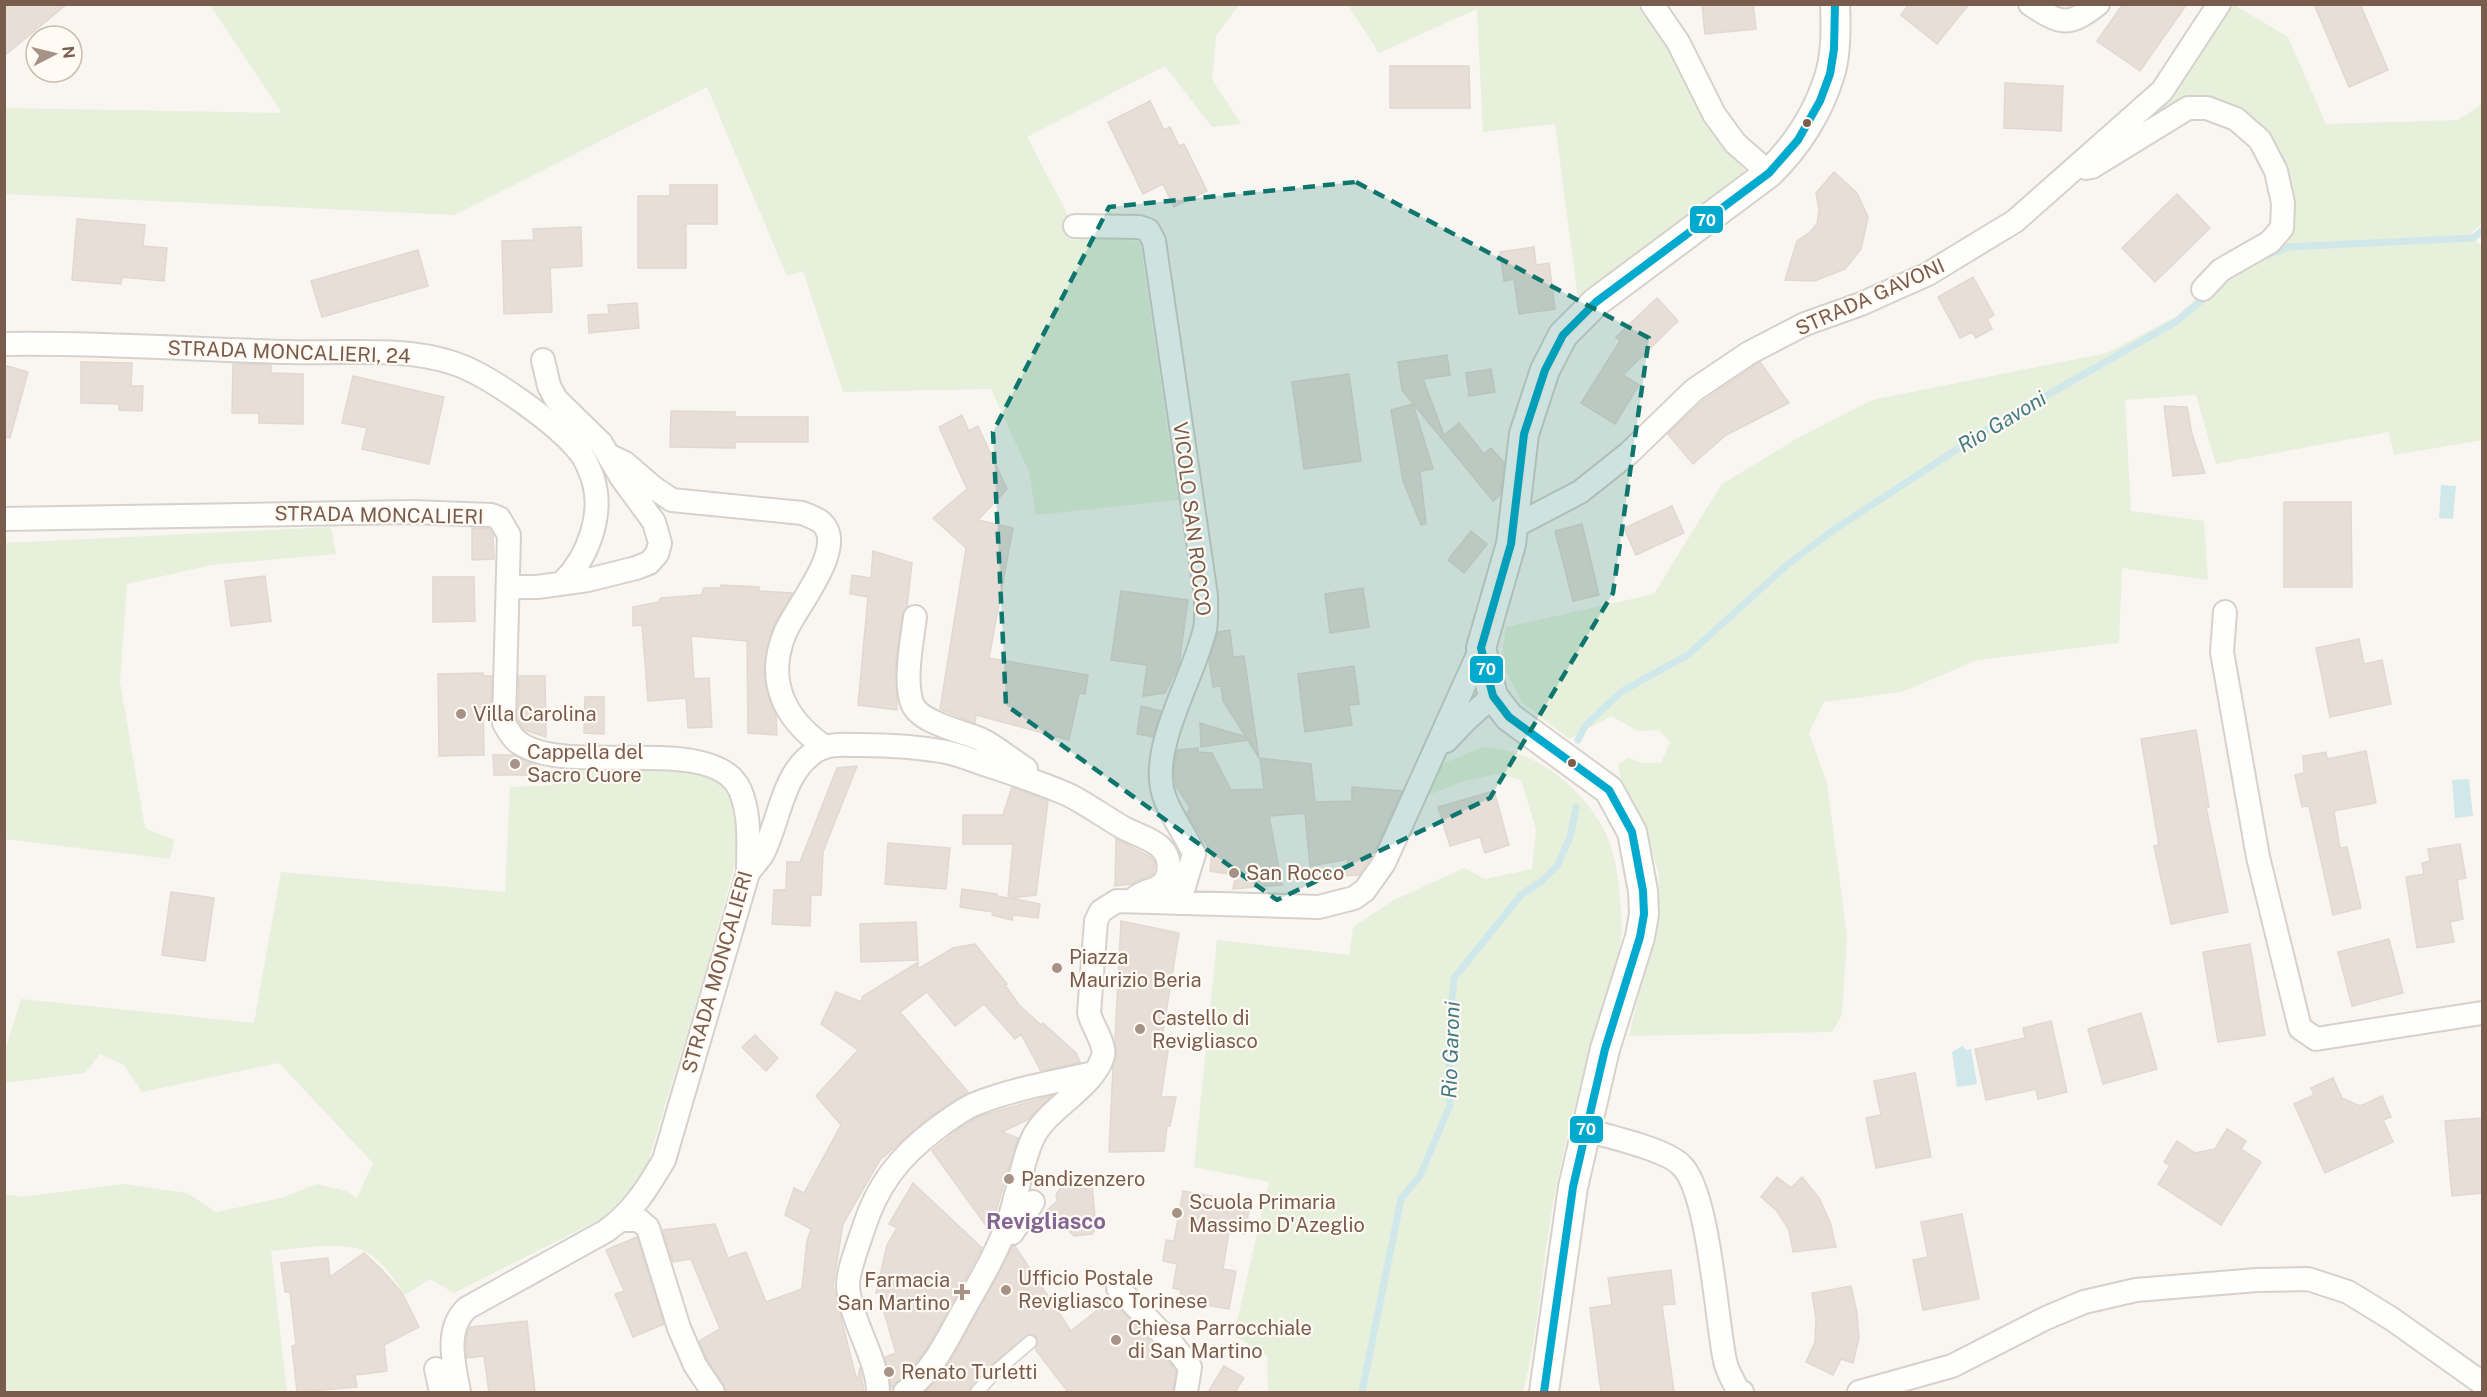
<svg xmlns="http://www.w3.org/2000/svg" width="2487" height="1397" viewBox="0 0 2487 1397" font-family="'Public Sans',sans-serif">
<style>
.green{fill:#e7f0db}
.water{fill:#d0e8ea}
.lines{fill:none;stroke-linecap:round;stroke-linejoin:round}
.stream{stroke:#d0e8ea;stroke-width:7}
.building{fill:#e6ded7;stroke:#e2d8d2;stroke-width:1.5}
.service-casing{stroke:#d7d1cb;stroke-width:15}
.minor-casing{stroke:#d7d1cb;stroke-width:26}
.tertiary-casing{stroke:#d7d1cb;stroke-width:32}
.service{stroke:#fefefd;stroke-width:12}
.minor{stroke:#fefefd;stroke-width:22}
.tertiary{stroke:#fefefd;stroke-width:28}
.bus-1-casing{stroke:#fffaf3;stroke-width:12}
.bus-1{stroke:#00a9ce;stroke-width:8}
.marked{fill:#0f766e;fill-opacity:0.2;stroke:#0f766e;stroke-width:4.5;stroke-dasharray:12 8;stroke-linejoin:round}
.bus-dot{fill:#7a5c4d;stroke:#fffaf3;stroke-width:2}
.poi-dot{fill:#a69286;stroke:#fffaf3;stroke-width:2}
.labels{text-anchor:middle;stroke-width:4.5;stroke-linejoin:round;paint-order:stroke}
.street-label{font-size:20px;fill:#7a5c4d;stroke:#fffaf3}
.poi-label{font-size:20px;fill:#7a5c4d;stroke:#fffaf3;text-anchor:start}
.water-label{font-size:21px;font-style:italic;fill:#437c86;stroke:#fffaf3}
.quarter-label{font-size:22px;font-weight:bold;fill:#846695;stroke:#fffaf3}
.line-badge{stroke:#fffaf3;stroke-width:2}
.badge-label{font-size:16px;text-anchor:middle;font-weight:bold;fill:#fff}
</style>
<rect width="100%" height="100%" fill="#f9f5f0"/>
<!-- green -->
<path class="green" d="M210,5H1239L1216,36L1212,79L1241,124L1212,127L1165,66L1027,137L1066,211L1073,236L1140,241L1178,500L1036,515L1029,472L991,389L843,392L803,271L787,276L707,87L455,215L5,194V108L282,113Z
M1348,5H1636L1669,48L1710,128L1747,174L1578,299L1555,124L1483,132L1477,9L1379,53Z
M2234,5L2288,37L2326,124L2458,120L2482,104V224L2471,233L2478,243L2482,246V440L2394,455L2389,432L2216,464L2196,395L2125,400L2131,511L2204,521L2208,580L2122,568L2119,643L1977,660L1902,692L1824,702L1809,733L1827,783L1847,936L1842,1015L1832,1032L1629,1036L1658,916L1659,874L1643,823L1620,776L1618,764L1628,758L1644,763H1661L1670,742L1659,730L1638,731L1611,716L1569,739L1522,702L1501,662L1506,627L1654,594L1721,485L1796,439L1872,400L2107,353L2177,316L2235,265L2274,246L2288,184L2214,101L2119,143L2165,102Z
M331,527L336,554L212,565L127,584L120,682L145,828L174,840L170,859L5,839V543Z
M1485,747C1520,750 1549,765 1573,789C1607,822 1617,853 1620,899C1622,918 1623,938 1618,957C1613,984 1602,1010 1594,1036C1581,1081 1569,1127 1559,1173C1543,1245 1541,1321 1523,1392H1268L1267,1356L1234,1335L1269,1182L1194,1167L1217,940L1349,955L1353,927L1392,901L1464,868L1485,879L1532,869L1536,829L1521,780L1496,774L1461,782L1426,796L1438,764C1455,761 1469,751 1485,747Z
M555,763L699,769L726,784L734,797L739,849L709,960L648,1162L628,1192L605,1217L454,1293L430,1279L405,1295C394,1279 382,1260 364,1251C345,1241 292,1249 271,1251L287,1392H5V1194L23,1197L123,1184L187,1193L216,1212L281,1198L317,1184L346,1191L357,1198L373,1163L279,1063L142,1092L124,1065L100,1054L85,1073L5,1083V1051L21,999L254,1023L281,872L505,892L510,787L553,785Z"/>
<!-- water -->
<path class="water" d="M2441,485L2456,486L2453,519L2439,518Z
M2469,779L2473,816L2455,818L2452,780Z
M1963,1046L1966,1050L1971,1049L1977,1084L1957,1087L1952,1052Z"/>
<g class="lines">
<!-- stream -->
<path class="stream" d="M2267,255L2289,247L2473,238L2482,231
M1578,740L1585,726L1621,692L1689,654L1787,565L1832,531L1988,429L2177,321L2209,294
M1362,1392L1401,1199L1420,1176L1450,1105L1449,1028L1454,978L1521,895L1542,881L1557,866L1570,837L1576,808"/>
</g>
<!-- building -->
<path class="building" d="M4,4H67L4,56Z
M1702,4H1753L1756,29L1705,34Z
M1909,4H1969L1937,44L1901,15Z
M2123,4H2187L2140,71L2097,41Z
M2314,4H2360L2388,70L2349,87Z
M1390,66H1469L1470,108H1390Z
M2005,83L2063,86L2061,131L2004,128Z
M1150,101L1164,130L1170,127L1179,146L1184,144L1207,191L1174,207L1163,184L1143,194L1108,122Z
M1834,172L1857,193L1868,217L1861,249L1845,269L1814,281L1785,280L1797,241L1810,232L1817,224L1819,210L1816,193Z
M670,185H717V224H686V268H638V196H670Z
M2177,194L2210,228L2155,282L2122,248Z
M77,219L145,225L143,246L167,248L164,281L122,277L121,284L72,280Z
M581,227L582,266L550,268L552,312L504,314L502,241L534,240L533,229Z
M1534,247L1536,265L1549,263L1555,309L1519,314L1514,279L1504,281L1500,252Z
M418,250L428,286L322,317L311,281Z
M1973,277L1994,315L1987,319L1992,329L1976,338L1972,332L1960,338L1938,297Z
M1657,298L1678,321L1623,375L1639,385L1615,424L1581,403L1620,341L1616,337Z
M637,303L639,328L589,333L588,315L609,314L608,305Z
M1447,355L1450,375L1423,379L1444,435L1459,423L1484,454L1491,448L1504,463L1500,495L1493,501L1402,390L1398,362Z
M81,362L132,363L131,386H143L142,411L119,410V404L81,403Z
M1760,362L1789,403L1726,435L1693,464L1668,434L1703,401Z
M233,364L271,365V373L303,374V424L259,423V413H232Z
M4,365L28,372L10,438L4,437Z
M1491,369L1495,392L1469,396L1466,373Z
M1349,374L1361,461L1304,469L1292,382Z
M353,376L444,397L429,464L362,449L367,428L342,423Z
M1413,404L1433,469L1420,471L1426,524L1421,525L1403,481L1391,410Z
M2164,406L2187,407L2192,434L2205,473L2173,476Z
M671,411L735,412V417H808V442H735V448L670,447Z
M962,415L969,431L978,426L1007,489L978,520L1013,528L989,658L1088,675L1085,694L1079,693L1069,740L976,715L975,723L940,709L966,548L933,518L967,489L939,427Z
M2284,502H2351L2352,587H2284Z
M1672,506L1684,533L1636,555L1624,528Z
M1582,524L1599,595L1573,601L1555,531Z
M472,528L490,529L493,535L494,559L472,560Z
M1471,531L1487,544L1464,573L1448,560Z
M873,551L912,563L907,607L902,615L896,659L897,710L858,705L868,597L850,594L852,575L871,578Z
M265,576L271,621L231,626L225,581Z
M433,577H474L475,621L433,622Z
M721,585L759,587V591L792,593L772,629L764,666L765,686L776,715L777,735L748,733L747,641L691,636L694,679L709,678L712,727L688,728L686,698L648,701L642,625L633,626V607L658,602L661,598L701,595L704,588H720Z
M1363,588L1369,627L1330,633L1325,594Z
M1121,591L1188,600L1179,664L1165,693L1143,696L1147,665L1111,660Z
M1230,630L1233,657L1244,656L1259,758L1248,740L1201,747L1200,723L1246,737L1223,701L1221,686L1213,687L1209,660L1218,632Z
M2359,639L2364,664L2382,660L2391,704L2330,717L2316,648Z
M1354,666L1359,704L1349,705L1352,725L1305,732L1298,674Z
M483,673V676H492L491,709L483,703L484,755L439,756L438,674Z
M519,676H545L546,737L525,730L518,720Z
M585,697H604V734L584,733Z
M1141,706L1161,711L1153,737L1137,734Z
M2196,730L2209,807H2206L2228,912L2171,924L2154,846L2159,845L2141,739Z
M1198,748V752L1212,753L1231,790L1264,789L1260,758L1311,764L1315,802L1352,801V787L1402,791L1372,856L1359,875L1343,876L1349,859L1310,866L1305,813L1269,816L1282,885L1233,889L1236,875L1210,871L1212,853L1187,813L1190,808L1176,786L1174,770L1177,750Z
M2366,751L2376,803L2334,811L2340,848L2347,847L2361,908L2333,915L2309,806L2302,807L2295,775L2304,773L2303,756L2326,752L2327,759Z
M493,755H514L536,765V767L533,772L527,775H494Z
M857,766L823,852L821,895H811L810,926L772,924L774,890H786L787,862H800L837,768Z
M1012,787L1048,801L1036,895L1011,898L1040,904L1038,918L1013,915L1012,920L992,915L993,912L960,907L962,889L997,894V896L1008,898L1013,844H963V815H1003Z
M1494,791L1509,845L1485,853L1480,837L1450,846L1438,807Z
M1116,839L1151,857L1155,863L1153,874L1132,884L1115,886Z
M888,843L950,848L946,889L885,884Z
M2460,844L2466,878L2457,880L2463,919L2450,922L2454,942L2417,948L2406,877L2424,874L2422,863L2430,861L2428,849Z
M171,892L214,898L205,961L162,955Z
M1121,921L1179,933L1162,1037L1170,1038L1161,1097H1176L1170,1126H1167L1164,1151L1109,1152L1113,1067L1117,1052L1115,1040Z
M916,922L918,960L861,962L860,924Z
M2389,939L2403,993L2352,1006L2338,952Z
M975,944L1007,984L1005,985L1019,1005L1041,1025L1043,1023L1076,1053L1080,1062L1041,1071L1021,1034L1015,1039L984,1004L955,1026L927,992L900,1012L968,1092L928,1118L880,1160L843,1224L833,1286L857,1381L860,1367L864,1392H726L724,1385L707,1359L699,1341L720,1329L691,1259L673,1262L663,1230L715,1224L728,1258L746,1252L766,1302L802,1289L807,1241L811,1229L785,1215L794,1188L804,1193L841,1125L816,1096L858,1050L821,1024L836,992L862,1002V997L918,962V969L953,948Z
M2250,944L2265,1035L2218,1042L2203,952Z
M2141,1013L2157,1069L2103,1084L2088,1029Z
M2051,1021L2067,1092L2038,1099L2036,1089L1986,1100L1975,1049L2025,1038L2023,1028Z
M755,1035L778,1058L766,1071L742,1047Z
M1915,1073L1931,1157L1876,1168L1866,1118L1881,1115L1874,1081Z
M2333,1078L2342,1098L2360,1106L2382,1096L2391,1117L2383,1120L2393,1142L2325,1173L2294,1104L2314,1095L2311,1088Z
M1051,1096L1029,1119L1002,1132L1018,1138L990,1231L932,1151L958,1130L980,1116Z
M2482,1118V1193L2452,1196L2445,1121Z
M2227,1129L2246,1141L2241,1149L2261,1162L2221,1225L2158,1184L2170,1166L2164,1162L2177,1141L2195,1153L2215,1149Z
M1777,1177L1791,1188L1802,1177L1819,1198L1830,1222L1836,1247L1793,1252L1789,1230L1777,1211L1761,1197Z
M913,1183L982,1248L927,1348L913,1366L891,1388L885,1357L896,1353L884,1312L883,1294L876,1293L887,1245L897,1228L889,1224Z
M1073,1184L1078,1190L1092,1186L1096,1228L1092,1234L1074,1236L1065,1227L1061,1228L1045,1212L1057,1201L1056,1195L1062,1185Z
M1183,1191L1250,1203L1245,1234L1229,1231L1223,1269L1236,1271L1229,1309L1179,1301L1181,1290L1173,1288L1177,1264L1163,1261L1166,1240L1174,1241Z
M1962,1214L1979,1299L1923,1310L1913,1260L1928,1257L1921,1222Z
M637,1237L664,1324L633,1337L615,1294L624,1291L606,1250Z
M1013,1246H1015L1071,1331L1110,1300L1112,1301L1144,1334L1160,1355L1163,1354L1176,1371L1173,1392H1068L1035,1349L1038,1344L1037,1337L1029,1334L989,1367L971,1386L969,1392H925L942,1374L956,1351Z
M364,1253L382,1270L402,1293L419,1327L384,1345L387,1371L355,1375L357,1387L297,1392L292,1346L296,1345L290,1292H285L281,1263L328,1258L330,1277Z
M1671,1270L1675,1304L1662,1305L1674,1392H1601L1590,1308L1612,1305L1608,1278Z
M1851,1286L1857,1313L1859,1338L1853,1363L1841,1359L1833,1375L1806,1362L1815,1342L1816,1318L1812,1293Z
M527,1321L535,1392H489L484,1356L467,1358L466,1338L470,1327Z
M1224,1366L1244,1378L1235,1392H1208Z"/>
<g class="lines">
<!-- service casing -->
<g class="service-casing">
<path id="service" d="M977,1392L994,1373L1030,1342"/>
</g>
<!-- minor casing -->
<g class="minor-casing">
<path id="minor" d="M1652,4L1678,42L1714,114L1735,143L1769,173
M2030,4C2060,24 2068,28 2098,4
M2086,168L2092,167L2188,108H2207L2236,119L2260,140L2276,171L2283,203L2282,228L2270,242L2221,270L2203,289
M1075,226L1139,227L1148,230L1154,241L1206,596C1206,607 1207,618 1205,629C1194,676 1153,741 1162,788C1167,812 1185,832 1194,854L1179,903
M4,344C100,342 195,350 291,352C344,354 402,346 453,363C488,374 560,425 582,455C587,462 590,471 593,479C604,514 588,558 562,583
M608,455L625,463L654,488L672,500L802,513C809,516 817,518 822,523C848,547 795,608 785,633C765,681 785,720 825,747
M4,519L412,512L491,515L499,518L509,535L504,723C508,730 512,738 518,742C567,779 714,731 740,790C751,815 748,847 748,873L664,1160C648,1187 633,1212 606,1231L467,1308C444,1329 454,1365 459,1392
M1513,527L1580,492L1629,453L1694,390L1749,353L1805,324L1861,304L1928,274L2015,221L2162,91L2219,4
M508,587H537L588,580L636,568L649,563L657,554L660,543L654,522L621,477L601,443L556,399L549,386L543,360
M2225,612L2222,652L2258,857L2300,1028L2316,1039L2482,1013
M915,617C912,641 904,680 912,703C919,723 962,731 980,739C996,746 1011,760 1026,769
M1446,741L1467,719L1493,696
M748,873C752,867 758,861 762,855C780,822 781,773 816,751C829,743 845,745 860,745C888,745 919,747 946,752C961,755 976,762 990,766C1017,775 1045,784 1071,796C1088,805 1105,817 1122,827C1141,838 1174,842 1168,873C1165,892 1144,888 1134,899
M1586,1130C1610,1137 1665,1149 1681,1165C1709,1191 1716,1318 1725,1361C1727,1371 1733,1381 1738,1390L1742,1392
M621,1220H639L648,1228L679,1328L695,1365L713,1392
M1012,1233L1033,1202
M1118,1288L1173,1345L1190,1367L1186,1392
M436,1369L441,1392
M878,1392C878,1359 851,1322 848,1287C847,1273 858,1245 863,1230C877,1185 899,1157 936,1129C948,1120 961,1110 975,1104C1012,1089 1054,1082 1094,1073
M905,1392C932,1372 947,1340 963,1311C981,1279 1000,1248 1011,1213C1018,1191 1024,1153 1035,1134C1051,1106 1094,1087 1103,1056C1106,1044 1092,1026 1089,1013L1096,921L1101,911L1117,901L1319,907L1354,898L1365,890L1384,863L1481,648
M1859,1392L1952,1366L2046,1318L2084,1302L2136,1290L2257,1280L2308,1279L2348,1292L2392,1319L2482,1383"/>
</g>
<!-- tertiary casing -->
<g class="tertiary-casing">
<path id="tertiary" d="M1544,1392L1573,1187L1605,1049L1640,937L1644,914L1643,891L1632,832L1609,790L1509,717L1493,696L1481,648L1511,544L1524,434L1545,370L1563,335L1596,302L1769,173C1797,146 1819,111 1830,74C1836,55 1836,24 1835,4"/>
</g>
<!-- service -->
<use href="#service" class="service"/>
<!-- minor -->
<use href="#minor" class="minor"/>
<!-- tertiary -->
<use href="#tertiary" class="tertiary"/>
<!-- bus-1 casing -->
<g class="bus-1-casing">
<path id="bus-1" d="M1544,1392L1573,1187L1605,1049L1640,937L1644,914L1643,891L1632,832L1609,790L1509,717L1493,696L1481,648L1511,544L1524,434L1545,370L1563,335L1596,302L1769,173L1798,140L1820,101L1830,74L1834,49L1835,4"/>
</g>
<!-- bus-1 -->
<use href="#bus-1" class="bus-1"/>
</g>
<!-- marked area -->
<path class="marked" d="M1356,182L1649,338L1613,593L1490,798L1277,900L1006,705L993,432L1109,207Z"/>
<!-- markers -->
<g class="bus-dot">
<circle cx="1807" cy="123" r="5"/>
<circle cx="1572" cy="763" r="5"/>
</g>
<g class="poi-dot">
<circle cx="461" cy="714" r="6"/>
<circle cx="515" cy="764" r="6"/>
<circle cx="1234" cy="873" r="6"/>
<circle cx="1057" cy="968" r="6"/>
<circle cx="1140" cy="1029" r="6"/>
<circle cx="1009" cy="1179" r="6"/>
<circle cx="1177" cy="1213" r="6"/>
<circle cx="1006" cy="1290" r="6"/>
<path d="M959 1283h6v6h6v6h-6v6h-6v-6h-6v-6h6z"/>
<circle cx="1116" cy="1340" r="6"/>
<circle cx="889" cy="1372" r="6"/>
</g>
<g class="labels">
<!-- street labels -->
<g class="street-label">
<text transform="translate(1870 297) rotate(-24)" y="7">STRADA GAVONI</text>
<text transform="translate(289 352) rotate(2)" y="7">STRADA MONCALIERI, 24</text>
<text transform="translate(379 515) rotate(1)" y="7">STRADA MONCALIERI</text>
<text transform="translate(1192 519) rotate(83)" y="7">VICOLO SAN ROCCO</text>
<text transform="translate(717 972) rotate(-74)" y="7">STRADA MONCALIERI</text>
</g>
<!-- poi labels -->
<g class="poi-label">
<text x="473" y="721">Villa Carolina</text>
<text x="527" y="759">Cappella del<tspan x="527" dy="23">Sacro Cuore</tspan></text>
<text x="1246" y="880">San Rocco</text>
<text x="1069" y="964">Piazza<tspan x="1069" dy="23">Maurizio Beria</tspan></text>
<text x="1152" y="1025">Castello di<tspan x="1152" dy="23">Revigliasco</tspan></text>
<text x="1021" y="1186">Pandizenzero</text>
<text x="1189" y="1209">Scuola Primaria<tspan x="1189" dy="23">Massimo D'Azeglio</tspan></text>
<text x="1018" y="1285">Ufficio Postale<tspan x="1018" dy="23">Revigliasco Torinese</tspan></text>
<text x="950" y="1287" text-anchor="end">Farmacia<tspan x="950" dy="23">San Martino</tspan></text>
<text x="1128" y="1335">Chiesa Parrocchiale<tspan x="1128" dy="23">di San Martino</tspan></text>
<text x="901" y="1379">Renato Turletti</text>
</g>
<!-- water labels -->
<g class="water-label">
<text transform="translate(2002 422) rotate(-31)" y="7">Rio Gavoni</text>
<text transform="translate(1451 1050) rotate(-88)" y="7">Rio Garoni</text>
</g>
<!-- quarter labels -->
<g class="quarter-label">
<text x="1046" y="1229">Revigliasco</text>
</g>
</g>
<g class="line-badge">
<rect x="1689" y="205" width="35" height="29" rx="6" fill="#00a9ce"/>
<rect x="1469" y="655" width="35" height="29" rx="6" fill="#00a9ce"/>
<rect x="1569" y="1115" width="35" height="29" rx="6" fill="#00a9ce"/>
</g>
<g class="badge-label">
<text x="1706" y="226">70</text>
<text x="1486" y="675">70</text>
<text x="1586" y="1135">70</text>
</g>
<!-- border -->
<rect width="2487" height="1397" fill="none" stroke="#7a5c4d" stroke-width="12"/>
<!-- north arrow -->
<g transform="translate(54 54) rotate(83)"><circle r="28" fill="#fffaf3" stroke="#cabbb1" stroke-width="1.5"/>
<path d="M0-4.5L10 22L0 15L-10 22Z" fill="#a69286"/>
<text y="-9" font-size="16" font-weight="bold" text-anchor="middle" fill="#7a5c4d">N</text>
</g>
</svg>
